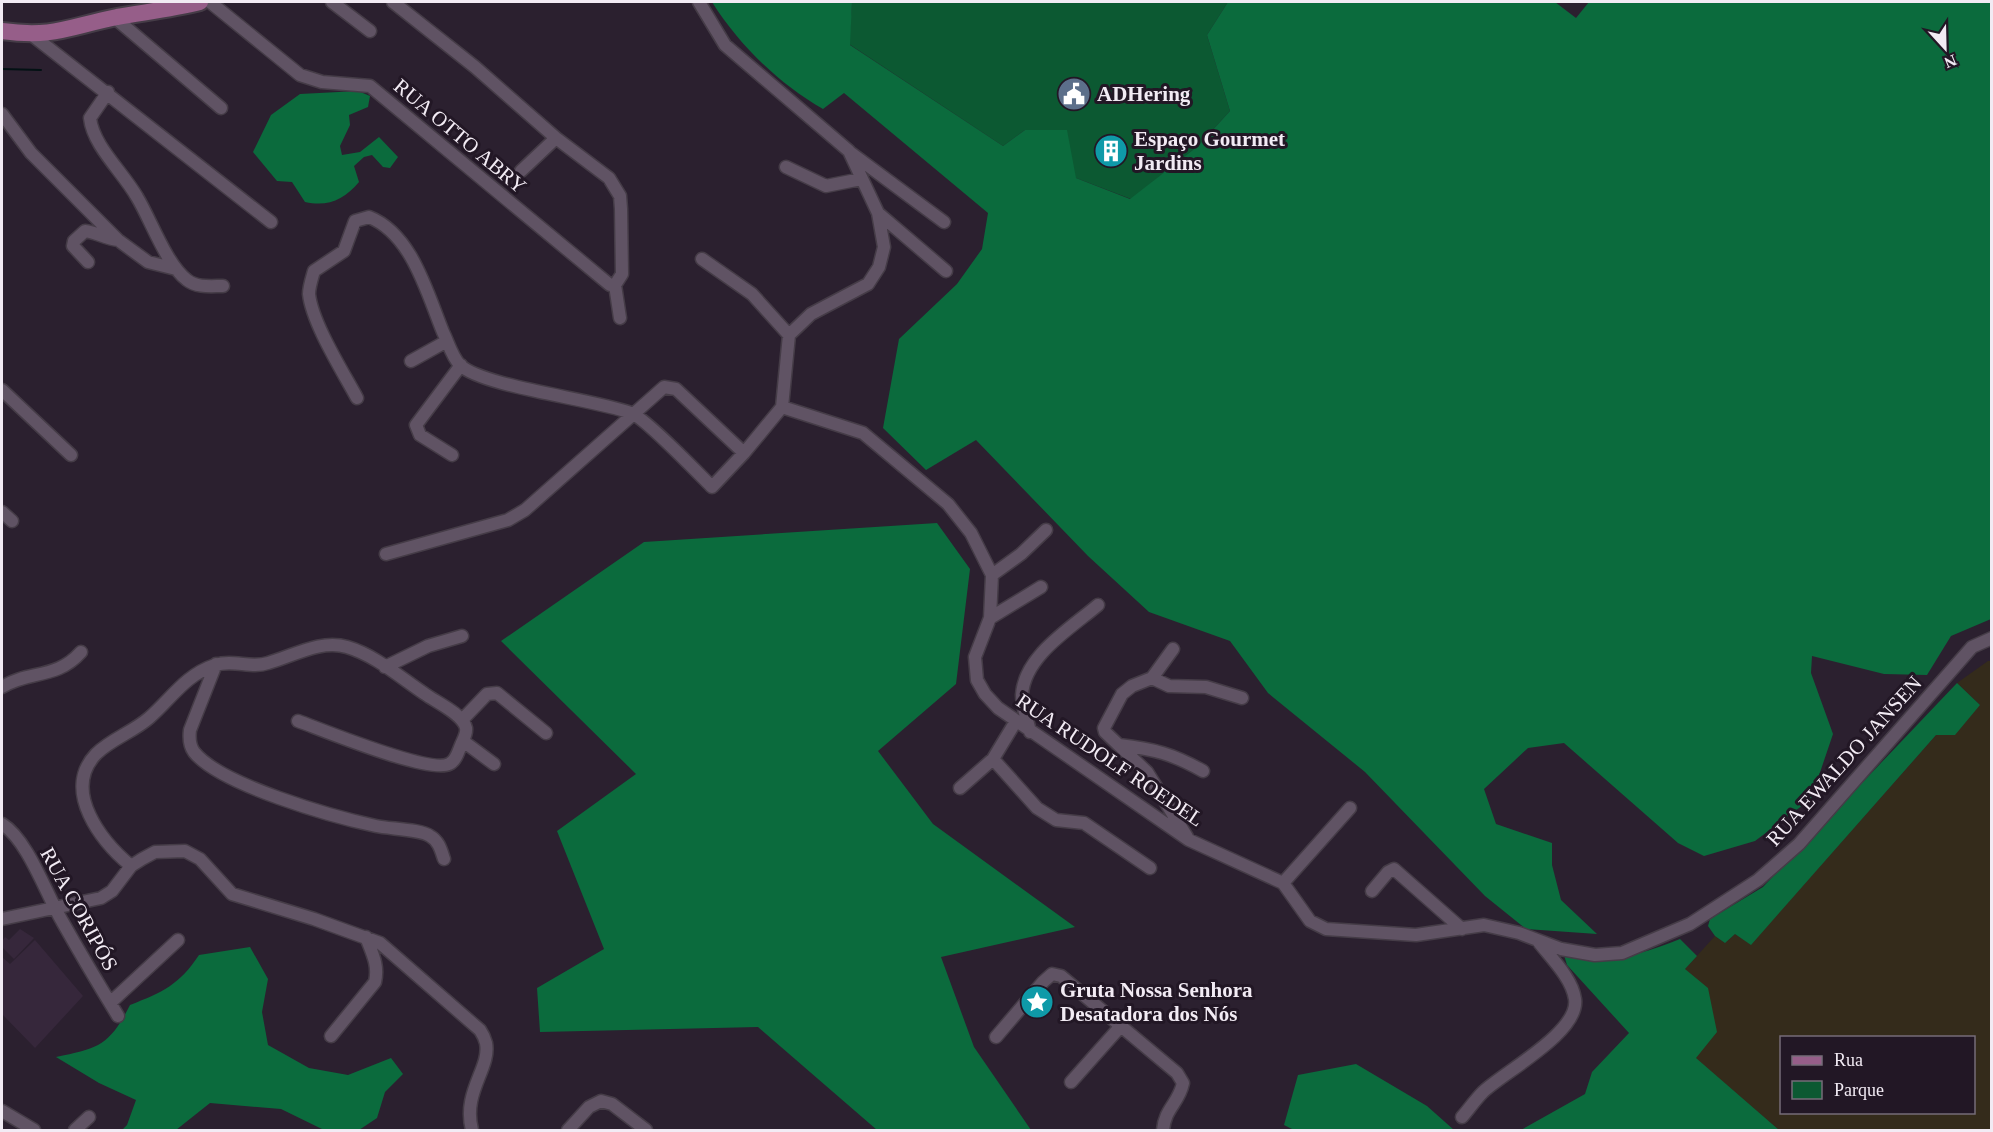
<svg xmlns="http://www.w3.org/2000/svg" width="1993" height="1132" viewBox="0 0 1993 1132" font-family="Georgia,serif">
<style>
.industrial{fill:#342b1b;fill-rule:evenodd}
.built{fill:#36273b}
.green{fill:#0c5932}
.forest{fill:#0b6b3d}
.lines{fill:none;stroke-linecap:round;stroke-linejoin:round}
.stream{stroke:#031114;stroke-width:2}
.minor-casing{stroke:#453c47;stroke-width:15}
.major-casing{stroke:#453c47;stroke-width:20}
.minor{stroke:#605364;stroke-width:12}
.major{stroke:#965e89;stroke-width:16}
.labels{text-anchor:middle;stroke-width:6;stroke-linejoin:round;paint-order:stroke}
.poi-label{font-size:21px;font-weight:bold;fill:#f2ebf4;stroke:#221725;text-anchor:start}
.street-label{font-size:21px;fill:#f2ebf4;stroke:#221725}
</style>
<rect width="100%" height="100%" fill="#2b202f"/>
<!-- industrial -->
<path class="industrial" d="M1988,661H1991V1130H1779L1695,1058L1685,969L1715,936L1725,943L1735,934L1751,944L1936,735L1980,705L1957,683ZM1782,1038H1974V1112H1782Z"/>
<!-- built -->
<path class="built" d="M20,929L34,938L14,959L2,947V941L5,937L9,940Z
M35,940L83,996L35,1048L2,1014V957L10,964Z"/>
<!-- green -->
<path class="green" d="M852,2H1228L1207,35L1230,111L1198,146L1131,199L1076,178L1025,130L1003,146L849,44Z"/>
<!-- forest -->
<path class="forest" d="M712,2H852L850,45L1003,146L1025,130H1067L1076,178L1130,199L1198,146L1230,111L1207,35L1228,2H1555L1576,18L1589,2H1991V619L1951,636L1927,675L1884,674L1812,656L1811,673L1833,734L1811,799L1755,841L1704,856L1678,843L1564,743L1528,748L1484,789L1496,824L1552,843V865L1561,900L1597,934L1526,929L1485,896L1365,772L1268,693L1230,641L1149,612L1088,556L976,440L926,470L883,428L899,339L957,284L982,249L988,213L844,93L823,109C779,84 739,45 712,2Z
M358,91L370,96L368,107L349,115L350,125L340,146L342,155L360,152L379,137L398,157L390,168L383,167L372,155L364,157L354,166L359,182C344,200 328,207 305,202L292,182L277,181L253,152L271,115L300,94Z
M937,523L970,569L956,684L878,751L933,824L1075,927L941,957L974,1047L1031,1130H877L758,1027L540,1032L537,988L604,949L557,831L636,774L501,641L644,542Z
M1957,683L1980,705L1955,735H1936L1751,945L1735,934L1725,943L1715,936L1708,926L1710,919L1763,887Z
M1680,939L1697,956L1685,969L1708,988L1717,1032L1696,1058L1779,1130H1521L1585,1094L1592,1072L1629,1033L1567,965L1564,955C1603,966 1643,954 1680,939Z
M250,947L268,979L262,1012L268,1045L309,1068L348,1075L391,1058L403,1074L385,1092L377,1118L359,1130H324L281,1109L210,1103L176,1130H122L127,1125L136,1100L99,1083L56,1057C99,1048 109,1046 130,1005C163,992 179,985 199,955Z
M1356,1064L1427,1106L1454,1130H1294L1284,1125L1298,1075Z"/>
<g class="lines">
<!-- stream -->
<path class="stream" d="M2,69L41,70"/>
<!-- minor casing -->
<g class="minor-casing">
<path id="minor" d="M210,2L300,75L322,82L370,86L610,285H615
M332,2L370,31
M393,2L475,67L556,138L609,178L620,196L621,209L622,274L615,285L620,318
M115,18L221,108
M32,35L271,222
M108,92L90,118C93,146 123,172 137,197C151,220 166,264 187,280C197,288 211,286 223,286
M2,114L31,153L118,240L148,262L176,269
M851,153L944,222
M786,167L826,186L861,179
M521,171L556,138
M878,213L946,271
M702,259L752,294L789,335
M88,262L73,246L74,241L85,231C96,232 106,239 118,240
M411,361L447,341
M2,390L71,455
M357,398C343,372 312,323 309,294C309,287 312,278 314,271L344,251L355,221L369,217C412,234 427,293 443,332C448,342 452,357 460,365C483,387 594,399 631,413C644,417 698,473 712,487L744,453L782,407L789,335L811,314L868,284L879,267L884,247L878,213L849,151L725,45L699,2
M782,407L863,433L948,504L971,533L992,575L990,618L975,657L977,680L985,694L998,708L1189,840L1283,883L1310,921L1326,929L1416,935L1484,925L1519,933L1561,949L1595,955L1622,953L1690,924L1758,880L1799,844L1972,647L1992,638
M452,455L420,435L416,425L461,365
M2,512L12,521
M386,554L508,520L525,510L664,387L676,389L744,453
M992,575L1021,554L1046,530
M990,618L1041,587
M1173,649L1152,678L1132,686L1122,694L1104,728L1105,732L1147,772L1187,837
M216,664L190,730C189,738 189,745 194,752C220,785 334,817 376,826C389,829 421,829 430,836C439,841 441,850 444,859
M385,667L428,646L462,636
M1152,678L1169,686L1206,687L1242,698
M2,687C29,670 56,680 81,652
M462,720L487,694L497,693L546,733
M1030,732C1028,721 1022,707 1022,695C1024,656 1071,628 1098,605
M463,741L494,764
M1119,745C1154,749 1173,754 1203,771
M993,759L1037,808L1056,820L1084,823L1150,868
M960,788L993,759L1016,721
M2,824C28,840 46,894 62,921C80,953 99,985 118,1016
M131,866C102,842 61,791 96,754C111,739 133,732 149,718C171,699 185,675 215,665C234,659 251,669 268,663C293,656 321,639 347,647C375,655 401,678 425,694C436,702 463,714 466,728C467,734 463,740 461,745C458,752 456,761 449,764C429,774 323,730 298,721
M1283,883L1350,808
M1372,891L1388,872L1394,869L1462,929
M2,919L101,898L112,891L131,866L142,859L155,852L185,851L200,859L232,894L314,919L380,943L480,1030C482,1033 485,1039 486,1043C491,1068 462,1092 472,1130
M110,1003L178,940
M331,1036L375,982C379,965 372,953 366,937
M996,1037L1043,982L1052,974L1061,976L1177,1073L1183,1083C1179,1103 1165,1108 1163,1130
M1071,1082L1120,1027
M2,1111L34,1130
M1462,1117C1469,1109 1475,1100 1483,1092C1504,1072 1580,1032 1575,999C1572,978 1551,958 1538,941
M75,1130L89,1117
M568,1130L589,1107L601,1101L612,1104L646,1130"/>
</g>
<!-- major casing -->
<g class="major-casing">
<path id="major" d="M2,31C54,38 68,27 117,17C145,12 172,9 200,2"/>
</g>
<!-- minor -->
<use href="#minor" class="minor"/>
<!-- major -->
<use href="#major" class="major"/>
</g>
<!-- icons -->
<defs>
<g id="civic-disc" transform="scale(1.725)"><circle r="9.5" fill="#5c6f8a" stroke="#221725"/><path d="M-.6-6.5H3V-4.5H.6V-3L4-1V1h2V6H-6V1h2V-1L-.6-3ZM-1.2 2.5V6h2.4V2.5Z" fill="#fff"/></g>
<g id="building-disc" transform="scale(1.725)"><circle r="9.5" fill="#0f9aa8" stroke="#221725"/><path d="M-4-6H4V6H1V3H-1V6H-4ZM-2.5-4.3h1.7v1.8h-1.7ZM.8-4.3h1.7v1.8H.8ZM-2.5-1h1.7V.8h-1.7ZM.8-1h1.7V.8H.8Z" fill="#fff"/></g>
<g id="sight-disc" transform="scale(1.725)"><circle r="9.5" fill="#0f9aa8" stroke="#221725"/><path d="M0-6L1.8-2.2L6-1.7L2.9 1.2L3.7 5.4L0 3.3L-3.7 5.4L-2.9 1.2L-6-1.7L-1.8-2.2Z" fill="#fff"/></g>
</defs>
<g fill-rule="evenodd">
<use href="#civic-disc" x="1074" y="94"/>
<use href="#building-disc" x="1111" y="151"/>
<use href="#sight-disc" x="1037" y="1002"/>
</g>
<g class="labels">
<!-- poi labels -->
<g class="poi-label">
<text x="1097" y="101">ADHering</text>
<text x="1134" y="146">Espaço Gourmet<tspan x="1134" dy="24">Jardins</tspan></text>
<text x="1060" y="997">Gruta Nossa Senhora<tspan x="1060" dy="24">Desatadora dos Nós</tspan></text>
</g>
<!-- street labels -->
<g class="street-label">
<text transform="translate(460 136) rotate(40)" y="7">RUA OTTO ABRY</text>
<text transform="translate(1110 760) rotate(34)" y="7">RUA RUDOLF ROEDEL</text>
<text transform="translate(1844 761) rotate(-48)" y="7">RUA EWALDO JANSEN</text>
<text transform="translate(79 909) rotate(61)" y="7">RUA CORIPÓS</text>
</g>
</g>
<!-- border -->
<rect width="1993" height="1132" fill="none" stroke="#f2ebf4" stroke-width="6"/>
<!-- legend -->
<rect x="1780" y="1036" width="195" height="78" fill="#221725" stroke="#756c78" stroke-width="1.5"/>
<rect x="1792" y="1056" width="30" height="9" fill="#965e89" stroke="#756c78" stroke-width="1.5"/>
<text x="1834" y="1066" font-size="18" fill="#f2ebf4">Rua</text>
<rect x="1792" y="1081" width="30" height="18" fill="#0c5932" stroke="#756c78" stroke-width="1.5"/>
<text x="1834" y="1096" font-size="18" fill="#f2ebf4">Parque</text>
<!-- north arrow -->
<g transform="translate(1945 48) rotate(158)" stroke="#221725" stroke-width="4.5" paint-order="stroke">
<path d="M0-4.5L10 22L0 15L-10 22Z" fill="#f2ebf4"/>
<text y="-9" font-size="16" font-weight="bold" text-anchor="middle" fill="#f2ebf4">N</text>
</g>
</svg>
